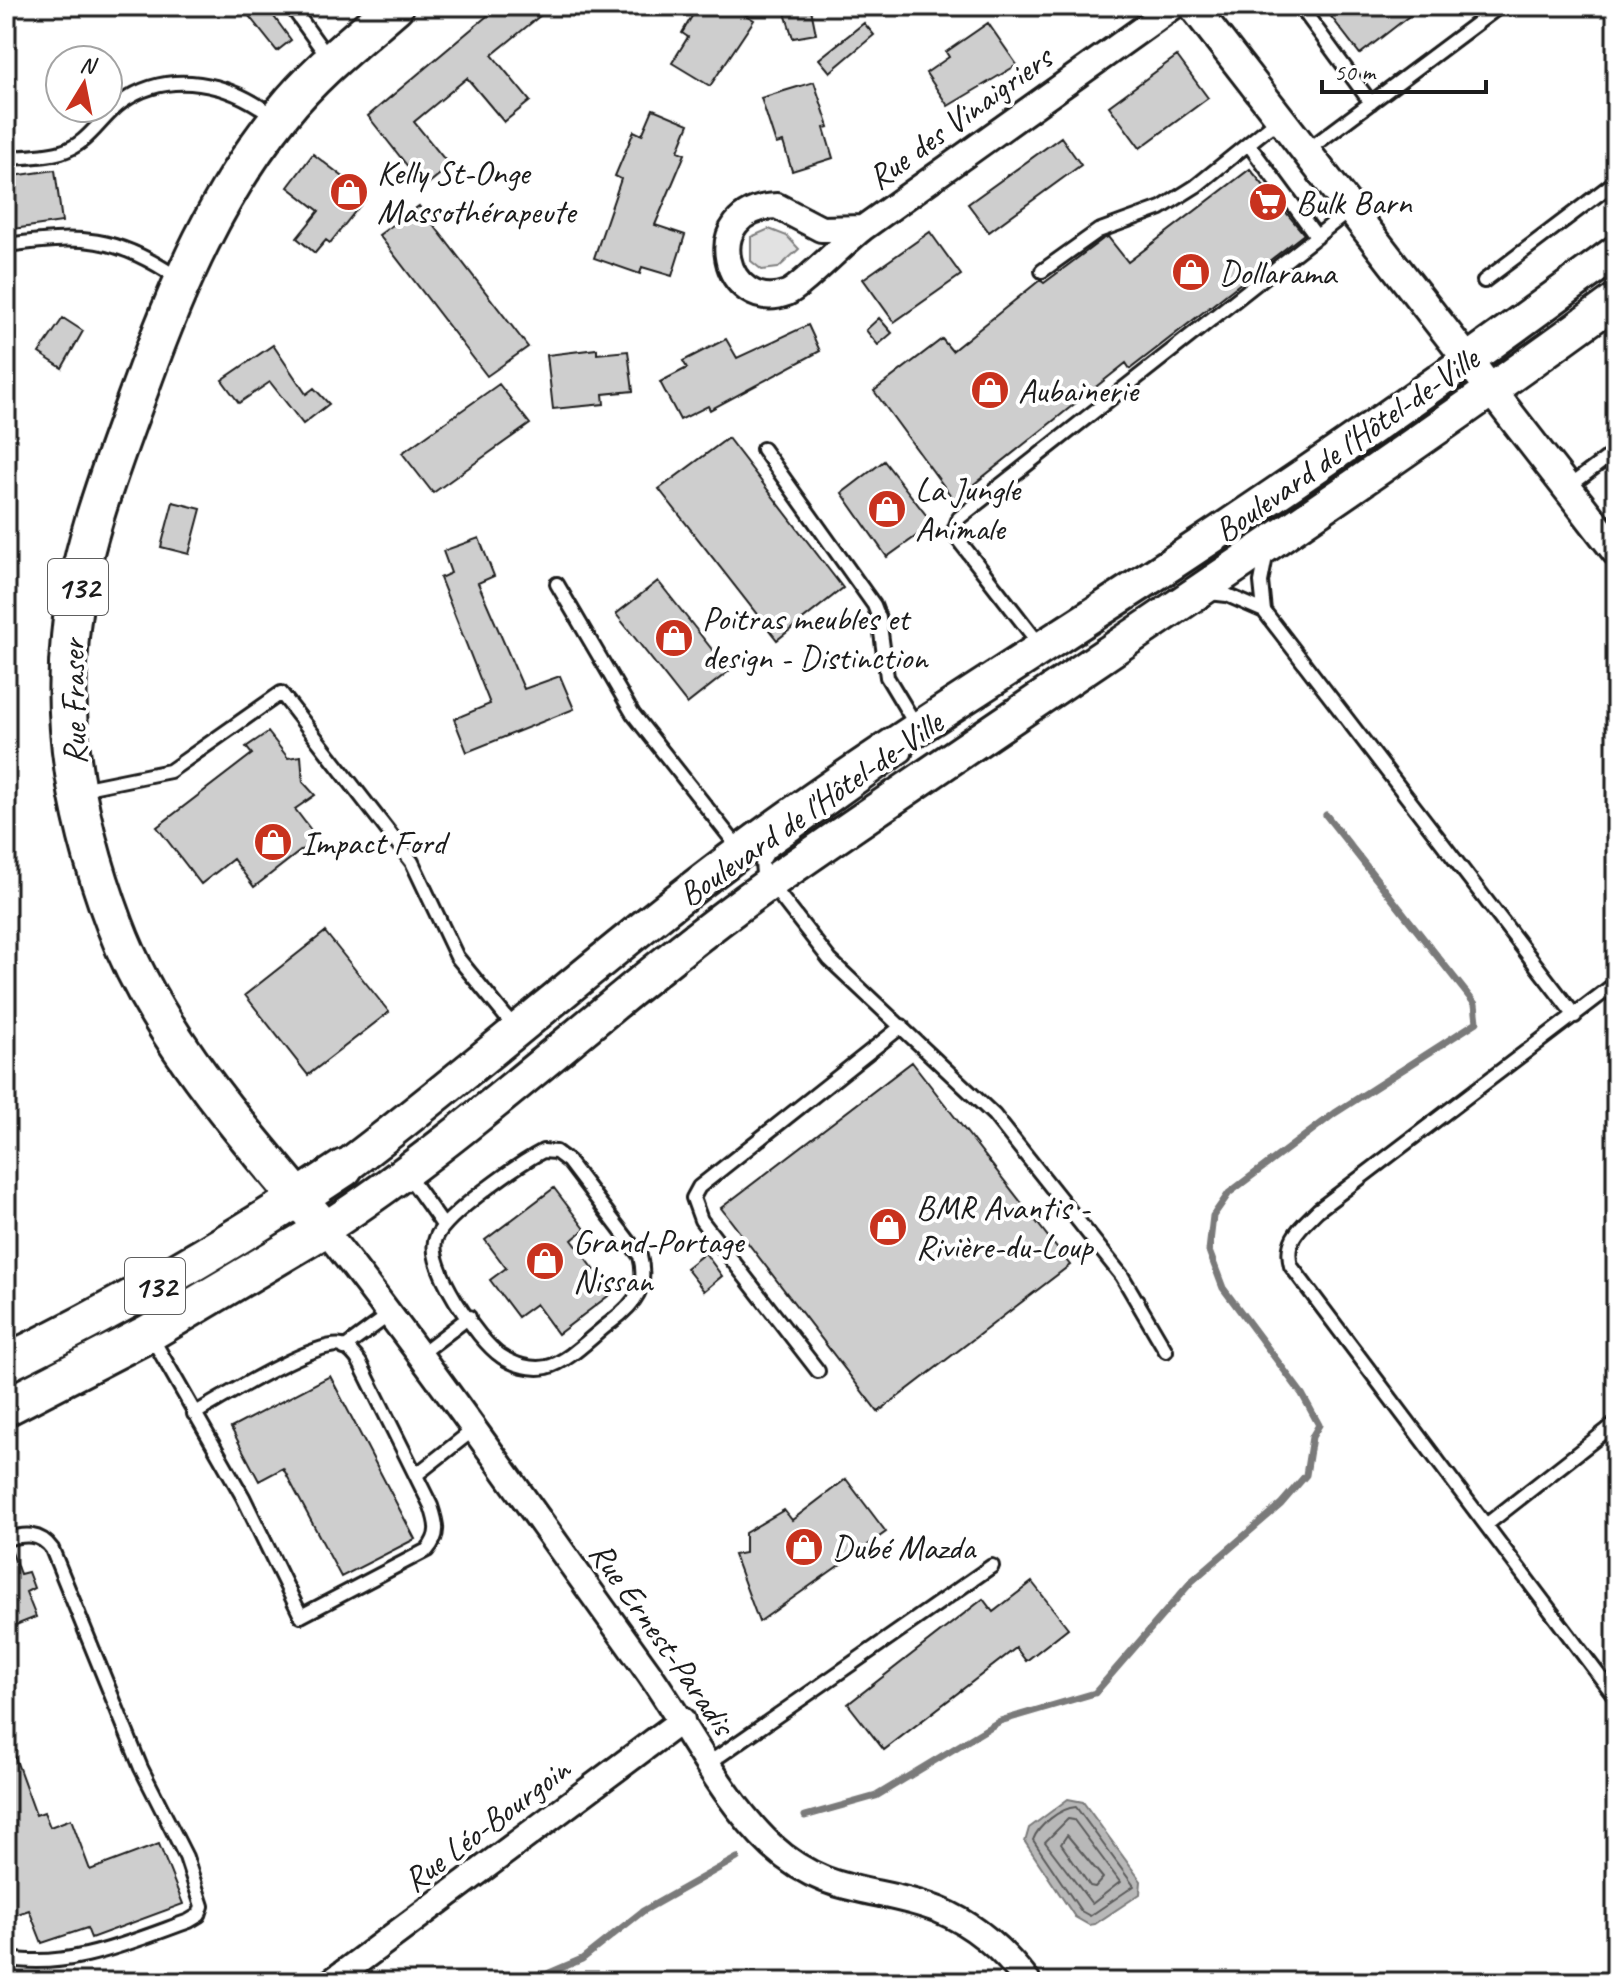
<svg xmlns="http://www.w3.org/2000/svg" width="1622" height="1988" viewBox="0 0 1622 1988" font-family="Caveat,sans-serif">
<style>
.green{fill:#e2e2e2;stroke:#7f7f7f;stroke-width:2}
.water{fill:#b8b8b8;stroke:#7a7a7a;stroke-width:2}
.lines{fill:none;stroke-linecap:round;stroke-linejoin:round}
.shore{stroke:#5a5a5a;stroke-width:2}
.stream{stroke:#7a7a7a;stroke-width:7}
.building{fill:#cecece;stroke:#1c1c1c;stroke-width:2}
.service-casing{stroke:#1c1c1c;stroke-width:18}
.minor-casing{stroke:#1c1c1c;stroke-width:30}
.tertiary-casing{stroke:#1c1c1c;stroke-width:34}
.secondary-casing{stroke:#1c1c1c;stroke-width:38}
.primary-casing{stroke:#1c1c1c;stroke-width:42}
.service{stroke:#fff;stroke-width:12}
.minor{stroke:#fff;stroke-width:24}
.tertiary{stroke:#fff;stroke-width:28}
.secondary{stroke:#fff;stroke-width:32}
.primary{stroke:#fff;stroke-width:36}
.labels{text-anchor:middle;stroke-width:8;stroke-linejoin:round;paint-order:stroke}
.shield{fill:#fff;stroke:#606060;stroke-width:2}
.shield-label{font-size:32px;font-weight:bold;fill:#1c1c1c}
.street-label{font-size:34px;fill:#1c1c1c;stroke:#fff}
.poi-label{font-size:34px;fill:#1c1c1c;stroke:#fff;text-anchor:start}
</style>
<rect width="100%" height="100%" fill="#fff"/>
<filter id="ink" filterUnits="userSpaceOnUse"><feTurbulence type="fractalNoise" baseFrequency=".0125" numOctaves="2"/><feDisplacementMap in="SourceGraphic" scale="16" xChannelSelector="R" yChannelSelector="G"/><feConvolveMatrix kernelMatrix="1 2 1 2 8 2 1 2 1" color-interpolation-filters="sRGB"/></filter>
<g filter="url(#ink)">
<!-- green -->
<path class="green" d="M769,229L787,236L799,249L778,268L762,270L751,261V237Z"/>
<!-- water -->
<path class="water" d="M1068,1799L1083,1802L1141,1881L1140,1894L1095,1924L1089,1925L1075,1917L1025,1842L1029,1828Z"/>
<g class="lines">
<!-- shore -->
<path class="shore" d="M1076,1807L1134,1886L1090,1916L1081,1911L1033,1840C1038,1826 1060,1808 1076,1807Z
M1068,1819L1074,1820L1120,1882L1092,1904L1045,1842Z
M1067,1835L1103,1878L1095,1887L1090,1886L1061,1844Z"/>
<!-- stream -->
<path class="stream" d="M805,1816L876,1796L1000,1721L1095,1693L1192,1581L1281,1504L1306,1475L1312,1437L1319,1425L1302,1394L1223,1288L1209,1251L1213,1216L1229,1193L1335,1113L1477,1022L1475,1004L1326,815
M469,1982L547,1974L582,1959L643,1911L737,1858"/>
</g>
<!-- building -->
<path class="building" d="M241,6H282L272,14L291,40L277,51Z
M499,6H552L492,55L530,101L504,122L467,78L432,107L414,122L450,166L424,187L368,116Z
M698,6H731L754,20L710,86L672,63L688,37L682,33Z
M1323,6H1422L1360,54Z
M811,9L816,34L793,38L785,13Z
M864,23L874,35L830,72L819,59Z
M988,23L1017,65L948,106L926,73L949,57L946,52Z
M1177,56L1208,98L1140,148L1109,106Z
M814,82L829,127L824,128L833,158L792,171L783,142L776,144L761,98Z
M653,109L689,124L678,151L685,154L655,225L685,235L672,276L642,267L640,274L594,258L621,179L615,176L634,131L642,135Z
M1061,137L1081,165L989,232L968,204Z
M313,154L359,189L356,193L365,199L330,243L326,240L315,253L297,238L319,211L288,187Z
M1250,169L1304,234L1130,369L1126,363L954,500L874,391L942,339L952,351L1040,280L1044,283L1103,239L1108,237L1128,262Z
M55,170L62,222L6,230V177Z
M419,206L528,347L487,376L379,235Z
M930,232L961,275L894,322L863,279Z
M63,318L83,331L62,368L39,353Z
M879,318L892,333L878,345L866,330Z
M808,325L820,351L710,410L708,406L680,420L660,382L687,368L683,361L726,339L737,358Z
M273,345L306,394L314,388L329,404L303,424L270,382L239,403L222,380Z
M597,349V354L628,351L633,391L603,394L604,404L553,409L547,355Z
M499,384L530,424L433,493L402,453Z
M728,438L843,588L777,640L659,489Z
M884,461L933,524L887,557L842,493Z
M173,502L201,509L189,554L161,547Z
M479,538L494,576L478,583L524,689L560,676L574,709L467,752L454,719L490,704L440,578L451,573L443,551Z
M658,581L729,671L687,704L616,614Z
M268,732L288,758L301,756L303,782L315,795L295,809L317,838L254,887L233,859L201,884L157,827L252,754L246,747Z
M325,932L389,1012L308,1075L245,995Z
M912,1062L1070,1265L878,1412L721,1208Z
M554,1188L585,1229L572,1240L612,1293L558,1334L536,1304L518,1317L490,1280L506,1268L485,1240Z
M705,1253L722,1276L704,1291L686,1268Z
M330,1376L415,1539L341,1577L283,1468L259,1481L231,1428Z
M846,1479L886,1532L759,1622L734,1555L745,1553V1533L784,1510L792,1520Z
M10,1547L20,1574L28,1572L34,1588L26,1592L36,1617L6,1629V1548Z
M1032,1582L1068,1628L1026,1661L1016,1648L884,1750L848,1704L983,1599L993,1612Z
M8,1738L36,1815L44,1812L50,1827L71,1819L90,1870L159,1844L183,1904L91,1938L87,1928L42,1943L29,1910L6,1918Z"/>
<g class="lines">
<!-- service casing -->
<g class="service-casing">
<path id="service" d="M291,6L329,59
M1300,6L1371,103
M1249,145L1317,237
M1305,152L1500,6
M6,158C23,157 44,157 61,152C89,144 100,118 122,102C170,68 231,83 274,117
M6,245C79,235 117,235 179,279
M1042,271L1098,231L1161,208L1196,186L1279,119
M1484,281L1616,181
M763,449L874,605L879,618L887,677L917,727
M1567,488L1616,451
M557,584L633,714L741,851
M1209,593L1227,595L1264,611L1575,1016
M1264,611L1261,582L1267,551
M1040,645L953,533L959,518L1350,210
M905,754L768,852L762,862L763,874L830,960L994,1115L1122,1276L1166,1351
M81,789L170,771L281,693L412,862L457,957L515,1028
M1616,983L1318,1210C1300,1228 1284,1239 1291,1266L1616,1698
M543,1151L556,1152L568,1161L640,1256C648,1287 636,1303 611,1322C593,1335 569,1362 547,1367C531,1370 514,1365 501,1356C478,1341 425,1264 436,1238C445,1215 520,1163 543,1151Z
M406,1173L443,1225
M151,1336L243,1497L301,1616L427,1550C440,1535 437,1524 431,1506L360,1363C355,1355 350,1349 342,1346C317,1339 220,1399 194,1414
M344,1348L389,1315
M418,1356L469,1317
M818,1371L701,1220L693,1198L699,1187L902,1026
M416,1475L473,1430
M1486,1525L1616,1423
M6,1539C24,1534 40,1532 52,1549L141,1768L186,1857L202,1906L199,1915L189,1921C133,1941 66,1971 6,1958
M709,1763L992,1566"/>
</g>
<!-- minor casing -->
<g class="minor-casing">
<path id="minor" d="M777,206L821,229L863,228C846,241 800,288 787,293C725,316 696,209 777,206Z
M863,228L1174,6
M324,1229C436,1371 540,1522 646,1669C687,1726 720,1797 772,1846C827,1897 878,1886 939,1910C976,1925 1004,1951 1028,1982
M331,1982L682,1720"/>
</g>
<!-- tertiary casing -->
<g class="tertiary-casing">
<path id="tertiary" d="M1193,6L1616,551"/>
</g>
<!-- secondary casing -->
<g class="secondary-casing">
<path id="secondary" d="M344,1168C489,1059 623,936 770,830C900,736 1037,652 1171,564C1322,465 1470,360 1616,252
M324,1229C483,1126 618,990 773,881C1053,686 1341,502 1616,300"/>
</g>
<!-- primary casing -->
<g class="primary-casing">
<path id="primary" d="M6,1363C124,1306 236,1240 344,1168
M6,1407L149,1333L324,1229C247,1135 158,1040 115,925C80,833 60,735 70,637C78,549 112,465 142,383C178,284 217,194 283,112C315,72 356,40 395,6"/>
</g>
<!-- service -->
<use href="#service" class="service"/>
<!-- minor -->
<use href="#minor" class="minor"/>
<!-- tertiary -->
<use href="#tertiary" class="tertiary"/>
<!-- secondary -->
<use href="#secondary" class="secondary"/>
<!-- primary -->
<use href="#primary" class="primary"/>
</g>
</g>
<!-- icons -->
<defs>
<g id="shop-disc" transform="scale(2)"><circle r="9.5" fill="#c8321e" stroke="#fff"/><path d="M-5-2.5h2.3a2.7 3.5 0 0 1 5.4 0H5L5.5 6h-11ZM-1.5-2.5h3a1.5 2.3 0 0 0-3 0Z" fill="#fff"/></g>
<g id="supermarket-disc" transform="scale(2)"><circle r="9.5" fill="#c8321e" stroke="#fff"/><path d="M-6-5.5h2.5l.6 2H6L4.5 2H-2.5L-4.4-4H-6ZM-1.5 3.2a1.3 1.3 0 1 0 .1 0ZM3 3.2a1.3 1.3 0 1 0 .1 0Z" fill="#fff"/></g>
</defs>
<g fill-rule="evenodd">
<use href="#shop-disc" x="349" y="192"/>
<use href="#supermarket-disc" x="1268" y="202"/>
<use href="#shop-disc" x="1191" y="272"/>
<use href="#shop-disc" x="990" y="390"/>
<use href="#shop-disc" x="887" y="509"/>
<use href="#shop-disc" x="674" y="638"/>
<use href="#shop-disc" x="273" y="842"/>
<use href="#shop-disc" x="888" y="1227"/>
<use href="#shop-disc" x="545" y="1261"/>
<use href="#shop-disc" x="804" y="1547"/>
</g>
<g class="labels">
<!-- shield labels -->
<g class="shield">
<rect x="48" y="559" width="60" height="56" rx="6"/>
<rect x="125" y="1258" width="60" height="56" rx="6"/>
</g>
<g class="shield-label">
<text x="78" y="598">132</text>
<text x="155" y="1297">132</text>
</g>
<!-- street labels -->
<g class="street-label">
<text transform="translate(959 117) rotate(-36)" y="12">Rue des Vinaigriers</text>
<text transform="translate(1346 444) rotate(-35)" y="12">Boulevard de l'Hôtel-de-Ville</text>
<text transform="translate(73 702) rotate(-91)" y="12">Rue Fraser</text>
<text transform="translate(810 808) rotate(-35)" y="12">Boulevard de l'Hôtel-de-Ville</text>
<text transform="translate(663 1638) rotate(55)" y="12">Rue Ernest-Paradis</text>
<text transform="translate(486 1824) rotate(-37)" y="12">Rue Léo-Bourgoin</text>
</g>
<!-- poi labels -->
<g class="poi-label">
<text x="377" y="184">Kelly St-Onge<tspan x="377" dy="39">Massothérapeute</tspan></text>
<text x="1296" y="214">Bulk Barn</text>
<text x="1219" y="284">Dollarama</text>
<text x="1018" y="402">Aubainerie</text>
<text x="915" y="501">La Jungle<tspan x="915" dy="39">Animale</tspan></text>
<text x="702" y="630">Poitras meubles et<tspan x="702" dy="39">design - Distinction</tspan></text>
<text x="301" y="854">Impact Ford</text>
<text x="916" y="1219">BMR Avantis -<tspan x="916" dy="39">Rivière-du-Loup</tspan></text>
<text x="573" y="1253">Grand-Portage<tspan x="573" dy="39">Nissan</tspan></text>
<text x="832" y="1559">Dubé Mazda</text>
</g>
</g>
<!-- margin -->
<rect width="1622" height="1988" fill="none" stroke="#fff" stroke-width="32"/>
<rect x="16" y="16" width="1590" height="1956" fill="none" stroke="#1c1c1c" stroke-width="3" filter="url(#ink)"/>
<!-- north arrow -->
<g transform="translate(84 84) rotate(10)"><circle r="38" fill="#ffffff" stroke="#a4a4a4" stroke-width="2"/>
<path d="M0-6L14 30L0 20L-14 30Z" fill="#c8321e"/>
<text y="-12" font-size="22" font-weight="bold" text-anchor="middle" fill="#1c1c1c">N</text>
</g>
<!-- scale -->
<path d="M1322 80v12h164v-12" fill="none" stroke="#1c1c1c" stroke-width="4"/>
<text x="1334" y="80" font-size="24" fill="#1c1c1c" stroke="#ffffff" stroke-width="6" paint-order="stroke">50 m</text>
</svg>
